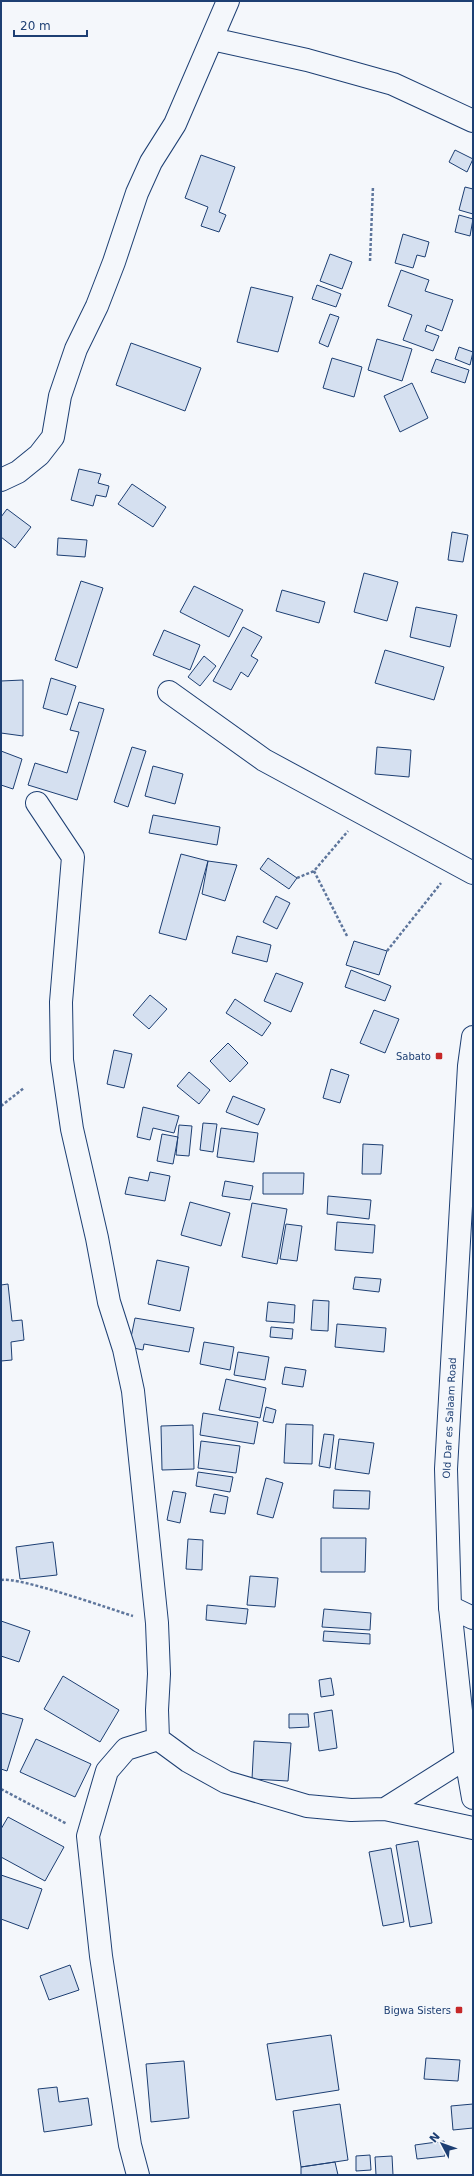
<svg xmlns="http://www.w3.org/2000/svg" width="474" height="2176" viewBox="0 0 474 2176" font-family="'DejaVu Sans',sans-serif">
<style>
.building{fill:#d5e0f0;stroke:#1d3f73}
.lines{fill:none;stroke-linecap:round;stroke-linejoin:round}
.minor-casing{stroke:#1d3f73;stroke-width:24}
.tertiary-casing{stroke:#1d3f73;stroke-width:24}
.path{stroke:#5e769c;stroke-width:2.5;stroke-dasharray:3 2;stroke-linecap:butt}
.minor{stroke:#f4f7fb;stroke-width:22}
.tertiary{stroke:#f4f7fb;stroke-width:22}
.poi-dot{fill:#c62828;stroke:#f4f7fb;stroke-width:1.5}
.labels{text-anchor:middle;stroke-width:3;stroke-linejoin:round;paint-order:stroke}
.poi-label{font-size:10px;fill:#1d3f73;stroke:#f4f7fb;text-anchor:end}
.street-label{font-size:10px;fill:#1d3f73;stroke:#f4f7fb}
</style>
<rect width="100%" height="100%" fill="#f4f7fb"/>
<!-- building -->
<path class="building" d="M455,150L473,159L467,172L449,162Z
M201,155L235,167L219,212L226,215L219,232L201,226L208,207L185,198Z
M465,187L473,189V214L459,210Z
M459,215L473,219L470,236L455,232Z
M403,234L429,242L425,257L417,255L413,268L395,263Z
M330,254L352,262L342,289L320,281Z
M401,270L429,280L425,291L453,300L442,331L427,325L425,331L439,336L433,351L403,340L412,315L388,306Z
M317,285L341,294L336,307L312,299Z
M251,287L293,297L278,352L237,342Z
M330,314L339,317L328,347L319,343Z
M377,339L412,349L402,381L368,370Z
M131,343L201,368L185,411L116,385Z
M459,347L473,352L470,365L455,359Z
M332,358L362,367L354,397L323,388Z
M436,359L469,370L465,383L431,372Z
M412,383L428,418L400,432L384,396Z
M79,469L101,474L98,483L109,486L106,497L96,495L93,506L71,500Z
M132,484L166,507L153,527L118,504Z
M7,509L31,527L15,548L1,537V517Z
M452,532L468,535L463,562L448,560Z
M58,538L87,540L85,557L57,555Z
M364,573L398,582L387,621L354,612Z
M81,581L103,588L77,668L55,660Z
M194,586L243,610L229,637L180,612Z
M282,590L325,602L319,623L276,611Z
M416,607L457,615L450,647L410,637Z
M243,627L262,637L251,656L258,660L248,677L241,672L231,690L213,681Z
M164,630L200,645L190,670L153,655Z
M385,650L444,667L434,700L375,683Z
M204,656L216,666L200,686L188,677Z
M51,678L76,686L67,715L43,708Z
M23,680V736L1,733V681Z
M79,702L104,709L77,800L28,785L35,763L67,773L79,732L70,730Z
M132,747L146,751L128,807L114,802Z
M377,747L411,750L409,777L375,774Z
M1,751L22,759L13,789L1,785Z
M153,766L183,774L175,804L145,796Z
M153,815L220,827L217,845L149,833Z
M181,854L208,861L186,940L159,933Z
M268,858L297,878L289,889L260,869Z
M208,861L237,865L225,901L202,894Z
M276,896L290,903L277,929L263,922Z
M237,936L271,945L267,962L232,953Z
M354,941L387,951L379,975L346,965Z
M351,970L391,986L385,1001L345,987Z
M276,973L303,983L291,1012L264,1001Z
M150,995L167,1009L149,1029L133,1015Z
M235,999L271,1023L262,1036L226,1013Z
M374,1010L399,1019L385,1053L360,1043Z
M228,1043L248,1063L230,1082L210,1061Z
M114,1050L132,1054L124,1088L107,1084Z
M331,1069L349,1075L340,1103L323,1098Z
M189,1072L210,1090L199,1104L177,1086Z
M233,1096L265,1109L258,1125L226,1112Z
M143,1107L179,1116L174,1133L153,1128L150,1140L137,1137Z
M203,1123L217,1124L213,1152L200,1150Z
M179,1125L192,1126L189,1156L176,1155Z
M221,1128L258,1133L254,1162L217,1157Z
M162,1134L178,1137L173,1164L157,1161Z
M363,1144L383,1145L381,1174H362Z
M150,1172L170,1176L165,1201L125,1194L129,1177L148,1181Z
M263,1173H304L303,1194H263Z
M225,1181L253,1186L250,1200L222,1196Z
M328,1196L371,1200L369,1219L327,1214Z
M190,1202L230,1213L221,1246L181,1235Z
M252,1203L287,1209L277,1264L242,1257Z
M337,1222L375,1225L373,1253L335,1250Z
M286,1224L302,1226L297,1261L280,1259Z
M157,1260L189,1267L180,1311L148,1304Z
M355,1277L381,1279L379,1292L353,1289Z
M8,1284L12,1321L22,1320L24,1340L11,1342L12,1360L1,1361V1285Z
M313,1300L329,1301L328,1331L311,1330Z
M268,1302L295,1305L294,1323L266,1321Z
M135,1318L194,1328L189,1352L144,1344L143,1350L129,1347Z
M337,1324L386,1328L384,1352L335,1347Z
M271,1327L293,1329L292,1339L270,1337Z
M204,1342L234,1347L230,1370L200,1364Z
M238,1352L269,1357L265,1380L234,1375Z
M285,1367L306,1370L303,1387L282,1384Z
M226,1379L266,1388L260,1418L219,1410Z
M266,1407L276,1410L273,1423L263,1421Z
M203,1413L258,1422L254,1444L200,1435Z
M286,1424L313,1425L312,1464L284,1463Z
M193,1425L194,1469L162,1470L161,1426Z
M324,1434L334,1435L330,1468L319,1466Z
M339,1439L374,1443L369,1474L335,1469Z
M201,1441L240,1446L236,1473L198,1468Z
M198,1472L233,1477L230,1492L196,1486Z
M266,1478L283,1483L273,1518L257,1514Z
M334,1490L370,1491L369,1509L333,1508Z
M173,1491L186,1493L180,1523L167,1520Z
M214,1494L228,1497L225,1514L210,1512Z
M321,1538H366L365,1572H321Z
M188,1539L203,1540L202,1570L186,1569Z
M53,1542L57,1575L20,1579L16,1547Z
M250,1576L278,1578L275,1607L247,1605Z
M207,1605L248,1609L246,1624L206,1620Z
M324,1609L371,1613L370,1630L322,1627Z
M1,1621L30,1631L19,1662L1,1656Z
M324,1631L370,1634V1644L323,1641Z
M63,1676L119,1710L100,1742L44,1709Z
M331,1678L334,1695L321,1697L319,1680Z
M332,1710L337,1748L319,1751L314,1713Z
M1,1713L23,1719L7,1771L1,1769Z
M289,1714H308L309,1727L289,1728Z
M36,1739L91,1764L75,1797L20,1772Z
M254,1741L291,1743L288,1781L252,1779Z
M8,1817L64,1847L45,1881L1,1857V1829Z
M418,1841L432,1923L410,1927L396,1845Z
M391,1848L404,1922L383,1926L369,1852Z
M1,1875L42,1889L28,1929L1,1919Z
M70,1965L79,1990L49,2000L40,1976Z
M331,2035L339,2090L276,2100L267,2044Z
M426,2058L460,2060L458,2081L424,2079Z
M184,2061L189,2118L151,2122L146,2064Z
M57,2087L59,2102L88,2098L92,2125L44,2132L38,2089Z
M340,2104L348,2160L301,2167L293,2111Z
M473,2104V2128L453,2130L451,2106Z
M444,2141L445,2156L417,2159L415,2145Z
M370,2155L371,2170L356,2171V2156Z
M392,2156L393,2175H376L375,2157Z
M335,2162L338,2175H301V2167Z"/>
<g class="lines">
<!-- minor casing -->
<g class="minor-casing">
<path id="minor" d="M212,39L307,60L393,84L473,121
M1,480L18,472L39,455L53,437L60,396L76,349L97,306L114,262L137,193L151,162L175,124L228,1
M169,692L264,760L473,873
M37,803L73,857L61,1002L62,1060L72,1129L97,1238L109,1302L124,1349L133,1391L157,1623L159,1674L157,1710L158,1739
M450,1607L473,1618
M158,1739L188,1761L226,1782L307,1806L351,1810L385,1809L466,1758
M385,1809L473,1828
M138,2175L130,2145L101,1956L88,1836L107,1771L126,1749L158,1739"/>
</g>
<!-- tertiary casing -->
<g class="tertiary-casing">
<path id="tertiary" d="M473,1037L469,1066L446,1469L450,1607L466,1758L473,1798"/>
</g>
<!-- path -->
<path class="path" d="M370,261L373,186
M314,871L347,936
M297,878L314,871L348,831
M387,951L441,883
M1,1106L24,1088
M1,1580C18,1576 110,1609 133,1616
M1,1789L67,1824"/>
<!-- minor -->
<use href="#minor" class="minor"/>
<!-- tertiary -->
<use href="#tertiary" class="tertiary"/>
</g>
<!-- markers -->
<g class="poi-dot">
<rect x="435" y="1052" width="8" height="8" rx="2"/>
<rect x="455" y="2006" width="8" height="8" rx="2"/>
</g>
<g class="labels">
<!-- poi labels -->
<g class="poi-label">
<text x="431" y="1060">Sabato</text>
<text x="451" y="2014">Bigwa Sisters</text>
</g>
<!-- street labels -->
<g class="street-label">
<text transform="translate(449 1418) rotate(-87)" y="4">Old Dar es Salaam Road</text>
</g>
</g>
<!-- border -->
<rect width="474" height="2176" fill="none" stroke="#1d3f73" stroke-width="4"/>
<!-- north arrow -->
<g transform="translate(442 2144) rotate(311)" stroke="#f4f7fb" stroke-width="3" paint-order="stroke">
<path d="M0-3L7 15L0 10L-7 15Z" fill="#1d3f73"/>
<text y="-6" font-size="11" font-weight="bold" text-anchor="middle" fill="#1d3f73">N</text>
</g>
<!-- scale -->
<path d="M14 30v6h73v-6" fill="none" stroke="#1d3f73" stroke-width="2"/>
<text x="20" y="30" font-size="12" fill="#1d3f73" stroke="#f4f7fb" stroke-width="3" paint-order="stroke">20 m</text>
</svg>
